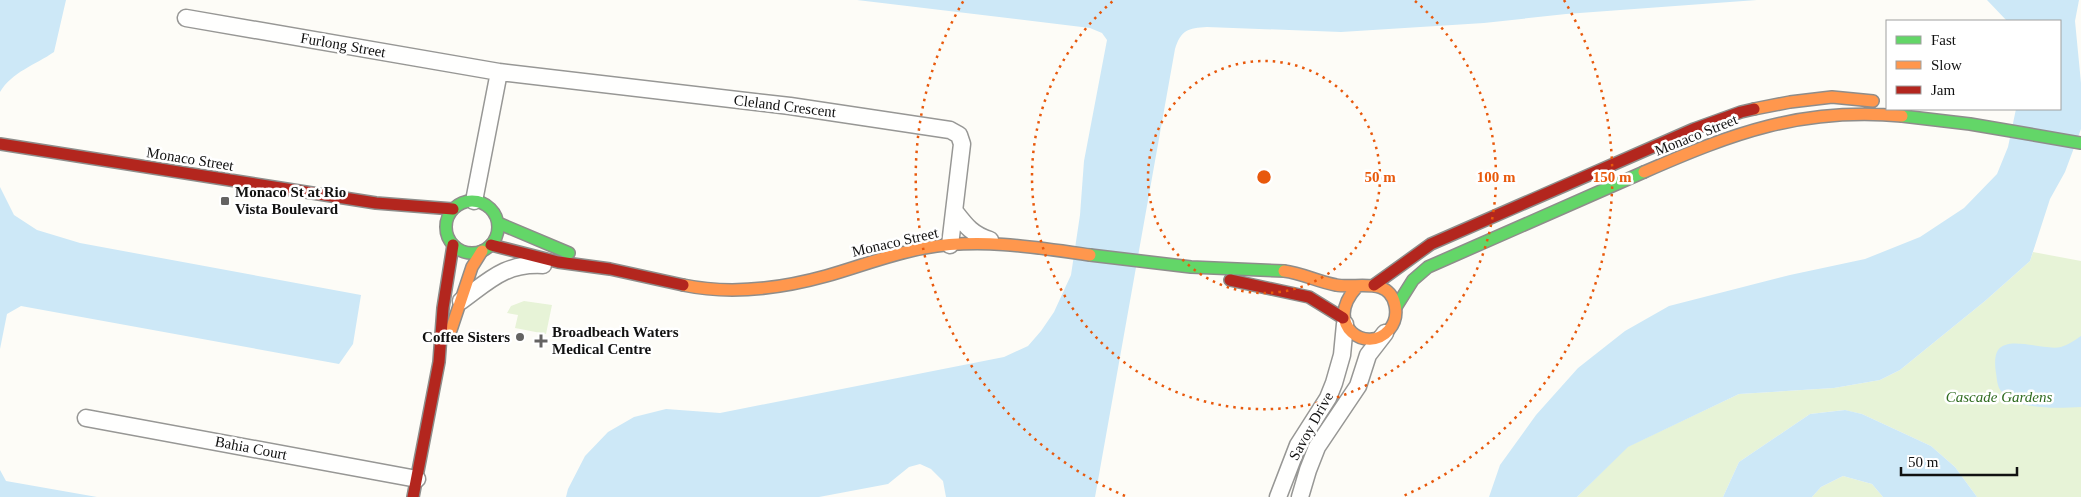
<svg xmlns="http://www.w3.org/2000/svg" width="2081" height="497" viewBox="0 0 2081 497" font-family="'Times New Roman',serif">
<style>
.green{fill:#e7f3d7}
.water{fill:#cde8f7}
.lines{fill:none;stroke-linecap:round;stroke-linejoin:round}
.street-casing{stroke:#979795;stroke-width:19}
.fast-casing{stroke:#8e8d8b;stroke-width:14}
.slow-casing{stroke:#8e8d8b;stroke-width:14}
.jam-casing{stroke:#8e8d8b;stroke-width:14}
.street{stroke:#fffffe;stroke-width:16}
.fast{stroke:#63d668;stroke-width:11}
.slow{stroke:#ff974d;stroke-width:11}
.jam{stroke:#b3261e;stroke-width:11}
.ring{fill:none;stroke:#e8590c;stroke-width:2.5;stroke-dasharray:2.5 5}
.poi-dot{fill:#646362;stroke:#fff;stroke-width:2}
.labels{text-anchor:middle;stroke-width:5;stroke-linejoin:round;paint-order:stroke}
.street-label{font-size:15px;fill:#111;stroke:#fff}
.poi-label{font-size:15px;font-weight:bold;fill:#111;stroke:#fff;text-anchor:start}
.park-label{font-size:15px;font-style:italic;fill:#2f6b1f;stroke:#fff}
.centre{fill:#e8590c;stroke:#fff;stroke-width:2.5}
.ring-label{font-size:15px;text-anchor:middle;font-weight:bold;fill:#e8590c;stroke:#fff;stroke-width:5;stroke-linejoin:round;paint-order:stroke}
</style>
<rect width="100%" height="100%" fill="#fdfcf7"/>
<!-- green -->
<path class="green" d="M2033,252L2081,261V497H1977L1955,467L1931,446L1862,414L1844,410L1810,414L1739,462L1723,497H1577L1627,447L1739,394L1834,388L1880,380L1900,370L1985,301L2030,261Z
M524,301L552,305L546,334L515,328L518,315L507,313L511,306Z
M1843,476L1872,484L1883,497H1812L1821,487Z"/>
<!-- water -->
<path class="water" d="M0,0H66L54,52C35,65 12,72 0,92Z
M857,0H1757L1566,14L1484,23L1341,32L1207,27C1188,28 1181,30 1175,49L1095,497H946L943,481L931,469L920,464L909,467L888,484L819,497H566L568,489L585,456L608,432L634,417L666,409L720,413L1004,357L1028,346L1041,331L1054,312L1071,275L1080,215L1084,161L1107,40L1102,33L1090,28Z
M1987,0H2079L2075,21L2081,83V129L2065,172L2050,199L2030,261L1985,301L1900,370L1880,380L1834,388L1739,394L1628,447L1577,497H1489L1500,465L1536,415L1578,368L1625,331L1669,306L1790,275L1865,259L1920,237L1964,208L1997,174L2008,147L2016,109H2060V21H2007Z
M0,187L14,215L37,230L80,243L361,295L353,344L339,364L21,306L7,314L0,349Z
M2081,336V407C2059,408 2016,411 2001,391C1997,386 1997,379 1996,373C1995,366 1994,356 1998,350C2009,335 2044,351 2061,347C2068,345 2075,340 2081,336Z
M1845,410L1862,414L1931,446L1955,467L1977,497H1883L1872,484L1843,476L1821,487L1812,497H1723L1739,462L1810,414Z
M0,470L6,481L97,497H0Z"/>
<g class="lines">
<!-- street casing -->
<g class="street-casing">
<path id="street" d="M186,18L499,72L790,106L950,130L959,135L962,144L950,245
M474,201L499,72
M956,213C966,226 973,235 990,240
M461,301C490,280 505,263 543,265
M86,418L417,479
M1278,497L1298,445L1328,398L1334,383L1342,355L1345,324
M1300,497L1308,470L1317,447L1358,386L1368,355L1385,333"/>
</g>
<!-- fast casing -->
<g class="fast-casing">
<path id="fast" d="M1902,116L1970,124L2081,143
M446 227a26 26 0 1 1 52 0a26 26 0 1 1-52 0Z
M498,223L569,253
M1090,255L1191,267L1284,271
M1396,307L1413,280L1428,267L1644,172"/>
</g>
<!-- slow casing -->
<g class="slow-casing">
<path id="slow" d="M1754,109L1790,102L1832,97L1873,101
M1644,172C1733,133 1802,107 1902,116
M1284,271C1302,273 1318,282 1336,285C1356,289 1389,276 1395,305C1397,314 1395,323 1389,330C1367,355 1323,325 1356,288
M683,285C731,295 779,289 826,276C858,267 891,254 924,248C980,238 1035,247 1090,255
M451,330L472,267L482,251"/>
</g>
<!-- jam casing -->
<g class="jam-casing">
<path id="jam" d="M0,144L376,203L453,209
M491,245L558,262L610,269L683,285
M1230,280L1309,297L1343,318
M1374,285L1431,244L1694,129L1741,112L1754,109
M413,497L439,362L443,308L453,245"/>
</g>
<!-- street -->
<use href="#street" class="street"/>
<!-- fast -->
<use href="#fast" class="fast"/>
<!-- slow -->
<use href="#slow" class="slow"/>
<!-- jam -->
<use href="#jam" class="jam"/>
</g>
<!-- distance rings -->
<g class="ring">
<circle cx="1264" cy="177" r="116"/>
<path d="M1415 1A232 232 0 1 1 1113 1"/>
<path d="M1125 496A348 348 0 0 1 964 0M1564 0A348 348 0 0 1 1403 496"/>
</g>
<!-- markers -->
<g class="poi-dot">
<rect x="220" y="196" width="10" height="10" rx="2.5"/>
<circle cx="520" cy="337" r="5"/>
<path d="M538.5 333.5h5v5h5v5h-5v5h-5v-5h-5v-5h5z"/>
</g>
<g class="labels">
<!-- street labels -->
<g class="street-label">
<text transform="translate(343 45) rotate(10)" y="5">Furlong Street</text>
<text transform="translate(785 106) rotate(7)" y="5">Cleland Crescent</text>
<text transform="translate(1696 135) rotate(-22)" y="5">Monaco Street</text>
<text transform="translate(190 159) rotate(9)" y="5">Monaco Street</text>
<text transform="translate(895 242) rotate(-13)" y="5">Monaco Street</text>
<text transform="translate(1311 426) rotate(-61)" y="5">Savoy Drive</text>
<text transform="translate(251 448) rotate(11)" y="5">Bahia Court</text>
</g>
<!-- poi labels -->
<g class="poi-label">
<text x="235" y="197">Monaco St at Rio<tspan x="235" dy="17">Vista Boulevard</tspan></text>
<text x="552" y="337">Broadbeach Waters<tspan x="552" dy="17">Medical Centre</tspan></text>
<text x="510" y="342" text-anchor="end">Coffee Sisters</text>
</g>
<!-- park labels -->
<g class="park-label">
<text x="1999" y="402">Cascade Gardens</text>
</g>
</g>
<circle cx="1264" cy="177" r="8" class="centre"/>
<g class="ring-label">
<text x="1380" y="182">50 m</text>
<text x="1496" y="182">100 m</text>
<text x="1612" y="182">150 m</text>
</g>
<!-- legend -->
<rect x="1886" y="20" width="175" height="90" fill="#ffffff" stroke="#a0a0a0"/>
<rect x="1896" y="36" width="25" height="8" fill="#63d668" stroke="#a0a0a0"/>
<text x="1931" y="45" font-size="15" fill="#111111">Fast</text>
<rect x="1896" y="61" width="25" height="8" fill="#ff974d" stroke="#a0a0a0"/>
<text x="1931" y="70" font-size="15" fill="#111111">Slow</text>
<rect x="1896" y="86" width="25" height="8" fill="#b3261e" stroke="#a0a0a0"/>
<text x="1931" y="95" font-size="15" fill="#111111">Jam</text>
<!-- scale -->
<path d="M1901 467v8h116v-8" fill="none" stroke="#111111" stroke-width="2.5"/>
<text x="1908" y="467" font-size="15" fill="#111111" stroke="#ffffff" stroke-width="4" paint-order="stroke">50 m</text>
</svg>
